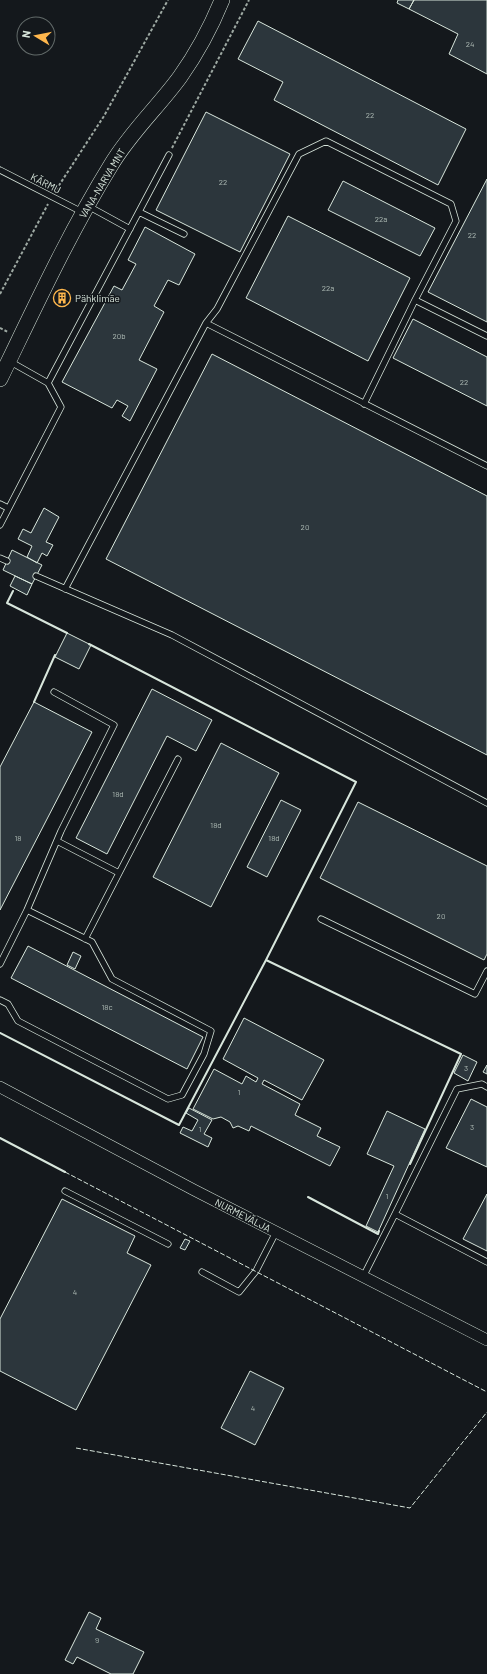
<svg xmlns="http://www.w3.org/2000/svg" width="487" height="1674" viewBox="0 0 487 1674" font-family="Barlow,sans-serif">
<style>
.building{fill:#2c363c;stroke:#d8e6dc}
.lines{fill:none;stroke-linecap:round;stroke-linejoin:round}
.lane-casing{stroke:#d8e6dc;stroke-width:7}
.street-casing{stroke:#d8e6dc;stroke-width:12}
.secondary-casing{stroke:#d8e6dc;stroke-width:16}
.path{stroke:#9da8a2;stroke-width:2;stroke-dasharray:3 2;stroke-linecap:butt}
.lane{stroke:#14181c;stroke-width:5.5}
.street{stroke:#14181c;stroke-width:11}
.secondary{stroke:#14181c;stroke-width:15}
.fence{stroke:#d8e6dc;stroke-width:1;stroke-dasharray:5 2;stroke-linecap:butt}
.wall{stroke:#d8e6dc;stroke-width:2}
.labels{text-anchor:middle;stroke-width:3;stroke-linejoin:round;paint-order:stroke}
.number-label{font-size:8px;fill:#adbab4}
.street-label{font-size:10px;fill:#d8e6dc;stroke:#14181c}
.poi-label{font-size:10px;fill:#d8e6dc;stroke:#14181c;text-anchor:start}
</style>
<rect width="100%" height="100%" fill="#14181c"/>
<!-- building -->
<path class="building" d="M398,0H414L409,9L397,3Z
M414,0H487V74L449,54L458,34L409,9Z
M258,21L466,129L438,185L274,100L283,82L238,59Z
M206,112L290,154L240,252L156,210Z
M487,179V322L428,292Z
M343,181L435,228L420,256L328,210Z
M288,216L410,278L368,361L246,298Z
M145,227L195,254L179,285L168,280L154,306L164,312L139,360L157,369L130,421L122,416L128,406L117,400L112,408L62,382L114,286L122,290L136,264L128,260Z
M63,294L66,295L62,302L59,301Z
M413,319L487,357V406L393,358Z
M212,354L487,496V755L106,559Z
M44,508L59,517L46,542L53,545L47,556L42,553L37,563L27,557L32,546L18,539L23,529L31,533Z
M12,550L42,565L32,584L3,570Z
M15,576L32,584L27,595L10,586Z
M67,633L91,645L79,669L55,657Z
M152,689L212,720L196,751L167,736L107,854L76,838Z
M34,702L92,732L0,910V767Z
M221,743L279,773L211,907L153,877Z
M281,800L301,810L267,877L247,867Z
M358,802L487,866V954L484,960L320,878Z
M28,946L203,1037L187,1069L11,978Z
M73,952L81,956L75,969L67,965Z
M244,1018L324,1060L302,1100L264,1080L262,1084L300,1104L295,1115L321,1128L317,1136L340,1147L330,1166L251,1126L249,1131L238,1126L233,1128L230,1122L221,1117L213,1119L193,1109L214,1069L242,1084L246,1076L256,1082L258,1078L223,1059Z
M463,1055L477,1062L468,1081L454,1073Z
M487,1065V1074L483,1072Z
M471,1099L487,1107V1167L446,1148Z
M189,1108L212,1120L204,1134L212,1138L208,1147L180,1133L183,1127L192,1131L198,1120L186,1113Z
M387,1111L425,1129L378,1232L366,1226L394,1166L367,1154Z
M487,1194V1251L463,1239Z
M62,1199L135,1236L127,1253L151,1265L76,1410L0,1371V1319Z
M185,1239L190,1241L185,1250L180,1248Z
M250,1371L284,1388L255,1445L221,1428Z
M89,1612L101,1618L96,1629L144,1652L133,1674H111L77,1657L73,1664L65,1660Z"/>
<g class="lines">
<!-- lane casing -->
<g class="lane-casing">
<path id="lane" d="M0,170L82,212
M88,206L130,229
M139,212L184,234
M206,323L217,309L299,154L326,141L451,204L456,221L415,300L487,336
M48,383L169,155
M364,404L415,300
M0,504L8,508
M0,525L61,407L48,383L9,361
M0,558L7,561
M36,576L172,635L487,803
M65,589L206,323L487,466
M57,841L119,873
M27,910L61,831L114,725L54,692
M321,919L475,994L487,971
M85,939L178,759
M0,964L27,910L92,942L112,979L211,1031L204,1054L182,1095L168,1099L18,1021L8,1004L0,1000
M65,1191L168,1244
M395,1214L457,1089L482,1084L487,1087
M202,1272L239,1292L256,1271L276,1232
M363,1277L395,1214L487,1262"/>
</g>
<!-- street casing -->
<g class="street-casing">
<path id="street" d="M0,1087L194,1190L487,1340"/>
</g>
<!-- secondary casing -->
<g class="secondary-casing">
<path id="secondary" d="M0,379C35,307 69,233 111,165C130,133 158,107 180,77C197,53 211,27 222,0"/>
</g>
<!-- path -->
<path class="path" d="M172,148L249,0
M56,190L104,116L168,0
M0,294L48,204
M0,328L8,332"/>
<!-- lane -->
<use href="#lane" class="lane"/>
<!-- street -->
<use href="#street" class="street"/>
<!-- secondary -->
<use href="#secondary" class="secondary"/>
<!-- fence -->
<path class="fence" d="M65,1172L487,1392
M76,1448L410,1508L487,1412"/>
<!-- wall -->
<path class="wall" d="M13,591L7,603L67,633
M34,702L55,655
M266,960L461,1054L410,1164
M0,1033L179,1125L266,960L356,782L89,644
M0,1138L65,1172
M308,1197L378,1234L379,1231"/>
</g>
<!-- icons -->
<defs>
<g id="building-ring" transform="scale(0.9)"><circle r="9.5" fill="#14181c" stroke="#ffb74d" stroke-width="1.5"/><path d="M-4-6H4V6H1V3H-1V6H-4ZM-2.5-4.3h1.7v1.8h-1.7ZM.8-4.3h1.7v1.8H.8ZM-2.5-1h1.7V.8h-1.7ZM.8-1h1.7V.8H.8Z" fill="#ffb74d"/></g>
</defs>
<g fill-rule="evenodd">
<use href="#building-ring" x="62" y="298"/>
</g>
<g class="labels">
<!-- number labels -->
<g class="number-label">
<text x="470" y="47">24</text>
<text x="370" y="118">22</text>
<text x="223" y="185">22</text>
<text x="381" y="222">22a</text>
<text x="472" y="238">22</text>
<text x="328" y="291">22a</text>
<text x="119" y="339">20b</text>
<text x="464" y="385">22</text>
<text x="305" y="530">20</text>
<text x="118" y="797">18d</text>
<text x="216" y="828">18d</text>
<text x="18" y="841">18</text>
<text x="274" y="841">18d</text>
<text x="441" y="919">20</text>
<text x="107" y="1010">18c</text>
<text x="466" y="1071">3</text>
<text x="239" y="1095">1</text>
<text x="472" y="1130">3</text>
<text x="200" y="1132">1</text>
<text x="387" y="1199">1</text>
<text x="75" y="1295">4</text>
<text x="253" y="1411">4</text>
<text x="97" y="1643">9</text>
</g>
<!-- street labels -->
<g class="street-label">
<text transform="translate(46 183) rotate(27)" y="4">KÄRMU</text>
<text transform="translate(102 183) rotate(-59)" y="4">VANA-NARVA MNT</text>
<text transform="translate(243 1215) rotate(27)" y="4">NURMEVÄLJA</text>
</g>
<!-- poi labels -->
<g class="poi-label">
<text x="75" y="302">Pähklimäe</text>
</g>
</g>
<!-- north arrow -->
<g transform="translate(36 36) rotate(280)"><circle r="19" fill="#14181c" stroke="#626a69"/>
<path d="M0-3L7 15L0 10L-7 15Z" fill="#ffb74d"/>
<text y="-6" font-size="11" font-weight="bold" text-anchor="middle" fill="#d8e6dc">N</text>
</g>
</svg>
